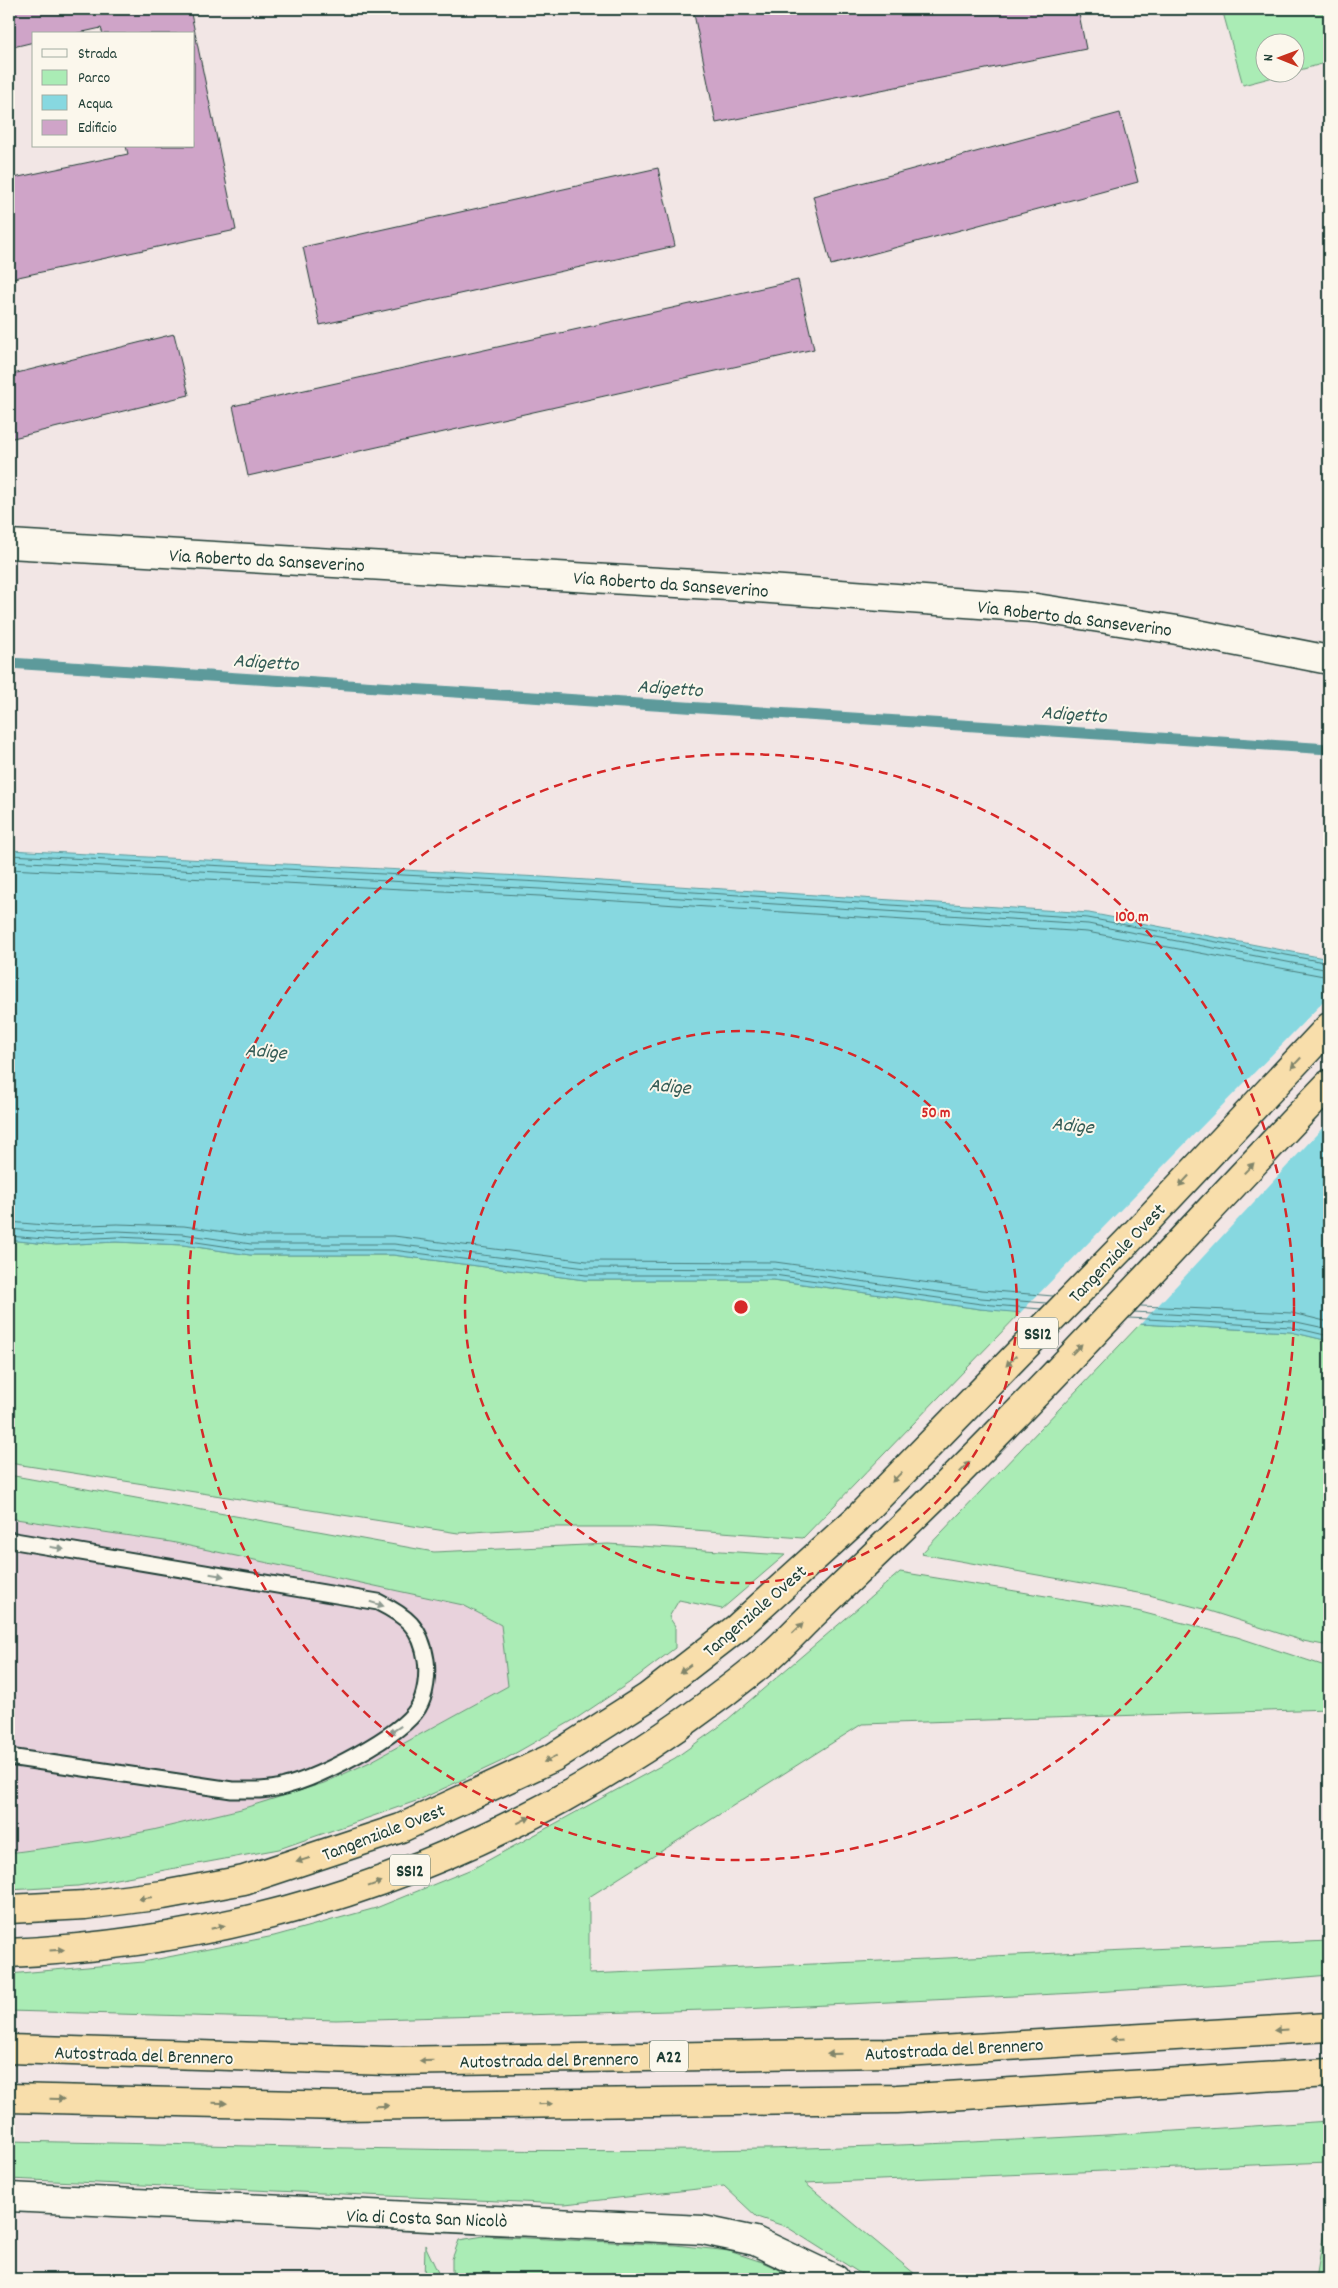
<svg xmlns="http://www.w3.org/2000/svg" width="1338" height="2288" viewBox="0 0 1338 2288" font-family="Dekko,sans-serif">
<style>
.built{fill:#e8d2dc}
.green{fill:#aaecb5;stroke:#649474}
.water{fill:#87d8e0;stroke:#5d9a9b}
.pier{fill:#f2e6e5}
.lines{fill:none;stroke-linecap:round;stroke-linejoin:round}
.shore{stroke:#497b79;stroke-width:1}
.stream{stroke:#5d9a9b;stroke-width:11}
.building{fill:#cfa4c8;stroke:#1f3d34}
.lane-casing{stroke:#1f3d34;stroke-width:19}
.street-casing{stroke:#1f3d34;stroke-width:31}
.secondary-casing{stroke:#1f3d34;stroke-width:31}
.highway-casing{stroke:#1f3d34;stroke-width:31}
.lane{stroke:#fbf7ec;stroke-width:15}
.street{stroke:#fbf7ec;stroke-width:28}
.secondary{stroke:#fbf7ec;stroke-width:28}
.highway{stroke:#f8deab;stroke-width:28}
.oneway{fill:#81856a}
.oneway2{fill:#8d9a90}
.ring{fill:none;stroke:#d62828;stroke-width:2.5;stroke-dasharray:9 6}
.labels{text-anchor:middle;stroke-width:4;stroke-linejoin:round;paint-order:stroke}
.shield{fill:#fbf7ec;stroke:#61756b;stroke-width:1}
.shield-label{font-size:18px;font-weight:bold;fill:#1f3d34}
.street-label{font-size:19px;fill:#1f3d34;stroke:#fbf7ec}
.water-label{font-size:20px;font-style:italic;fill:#345c56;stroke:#fbf7ec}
.centre{fill:#d62828;stroke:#fbf7ec;stroke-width:2.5}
.ring-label{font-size:15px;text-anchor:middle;font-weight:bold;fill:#d62828;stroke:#fbf7ec;stroke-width:4;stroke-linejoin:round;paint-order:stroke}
</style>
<rect width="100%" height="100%" fill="#f2e6e5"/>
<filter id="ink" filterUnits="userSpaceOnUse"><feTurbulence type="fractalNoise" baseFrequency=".02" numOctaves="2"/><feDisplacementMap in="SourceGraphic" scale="10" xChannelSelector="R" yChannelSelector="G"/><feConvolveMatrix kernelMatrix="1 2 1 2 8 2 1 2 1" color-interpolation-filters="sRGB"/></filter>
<g filter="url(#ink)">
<!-- built -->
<path class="built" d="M9,1518L171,1542L463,1605L501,1625L508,1686L370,1762L324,1783L241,1809L153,1830L90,1842L9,1853Z"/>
<!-- green -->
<path class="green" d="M1222,9H1329V62L1296,71V42H1266V72L1289,73L1243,85Z
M9,1240L56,1245L116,1242L183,1245L250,1255H393L585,1280H773L980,1309L1021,1312L803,1538L654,1527H552L458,1533L9,1463Z
M1140,1324L1291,1332L1329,1341V1646L1303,1641L1203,1609L1149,1595L921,1554Z
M9,1475L434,1552L608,1544L785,1555L722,1609L679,1600L669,1617L675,1626V1648L629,1683L577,1718L500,1762L419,1800L279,1849L78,1886L9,1890V1853L90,1842L153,1830L241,1809L324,1783L370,1762L508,1686L501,1625L463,1605L171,1542L9,1518Z
M900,1572L1137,1611L1237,1637L1322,1665L1329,1666V1709L862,1724L589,1897V1974L1329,1941V1975L1225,1984L1077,1993L743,2009L336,2020L9,2011V1974L143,1962L274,1936L376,1908L474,1868L675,1758L720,1726Z
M1329,2121V2162L805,2183L921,2279H869L787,2227L757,2217L724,2186L565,2204L9,2179V2141C239,2145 469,2153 699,2150C909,2148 1120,2135 1329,2121Z
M1329,2202V2279H1316Z
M484,2236L675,2245L729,2251L762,2262L800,2279H452V2259L459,2240Z
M425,2245L441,2279H424Z"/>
<!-- water -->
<path class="water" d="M9,850L541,877L1089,913L1329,959V1341L1291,1332L1140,1324L980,1309L774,1280H585L393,1255H250L183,1245L116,1242L56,1245L9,1240Z"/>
<!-- pier -->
<path class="pier" d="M1329,996V1121L1138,1327L1019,1314Z"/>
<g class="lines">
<!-- shore -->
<path class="shore" d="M9,855L541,882L1088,918L1329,963
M9,861L540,889L1088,924L1329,970
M9,869L540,896L1087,932L1329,977
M9,1222L56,1226L117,1224L184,1226L251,1236H394L587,1261L775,1262L982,1290L1053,1296
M9,1229L56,1233L117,1231L183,1234L251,1244H394L586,1268L774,1269L981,1298L1046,1303
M9,1236L56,1240L117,1237L183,1240L250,1250H393L586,1275H774L981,1304L1041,1309
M1141,1306L1292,1313L1329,1322
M1134,1312L1292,1321L1329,1329
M1129,1318L1291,1327L1329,1336"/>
<!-- stream -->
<path class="stream" d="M9,663L1329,749"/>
</g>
<!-- building -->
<path class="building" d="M9,9H190L236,230L9,279V179L128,154L126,146H194V34H103L101,28L74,34H34V42L9,48Z
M693,9H1078L1086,49L716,123Z
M1120,113L1138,182L831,265L813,196Z
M658,168L675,246L320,325L303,247Z
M798,280L814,349L248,476L233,406Z
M174,334L189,395L9,439V375Z"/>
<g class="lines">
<!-- lane casing -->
<g class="lane-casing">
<path id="lane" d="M9,1540L378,1602C406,1616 421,1627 426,1660C428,1674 426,1695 418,1708C400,1737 319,1777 285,1786C268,1791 250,1790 232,1790L9,1757"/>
</g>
<!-- street casing -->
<g class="street-casing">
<path id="street" d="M9,2197L703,2230L755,2241L835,2279"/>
</g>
<!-- secondary casing -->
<g class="secondary-casing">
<path id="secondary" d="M9,544L728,586L1036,608L1177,630L1329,660"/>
</g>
<!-- highway casing -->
<g class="highway-casing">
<path id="highway" d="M9,1909L85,1905L163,1895L244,1880L401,1828L554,1757L648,1697L737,1628L857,1519L1128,1241L1329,1027
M9,1953C291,1940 542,1841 761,1664C778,1650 793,1634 808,1619C836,1592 864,1565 891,1539C1043,1393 1183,1236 1329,1084
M9,2049L388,2061L888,2053L1329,2027
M9,2098L341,2106L897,2099L1329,2073"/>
</g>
<!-- lane -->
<use href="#lane" class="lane"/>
<!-- street -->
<use href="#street" class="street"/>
<!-- secondary -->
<use href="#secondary" class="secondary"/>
<!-- highway -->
<use href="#highway" class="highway"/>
</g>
<!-- one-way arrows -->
<defs><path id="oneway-solid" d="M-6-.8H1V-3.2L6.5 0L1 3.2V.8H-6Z" transform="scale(1.25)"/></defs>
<g class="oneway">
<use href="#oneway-solid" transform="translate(1296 1063) rotate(133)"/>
<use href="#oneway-solid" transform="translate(1249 1168) rotate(-46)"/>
<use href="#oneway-solid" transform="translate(1184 1181) rotate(133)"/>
<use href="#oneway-solid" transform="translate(1077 1349) rotate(-46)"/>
<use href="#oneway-solid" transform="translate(1011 1361) rotate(134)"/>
<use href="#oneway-solid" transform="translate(965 1467) rotate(-46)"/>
<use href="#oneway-solid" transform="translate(897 1477) rotate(134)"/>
<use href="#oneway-solid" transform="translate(798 1628) rotate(-44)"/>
<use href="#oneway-solid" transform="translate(685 1669) rotate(143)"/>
<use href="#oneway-solid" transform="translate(550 1759) rotate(153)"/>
<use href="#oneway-solid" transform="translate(524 1820) rotate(-26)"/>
<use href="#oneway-solid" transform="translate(303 1860) rotate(162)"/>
<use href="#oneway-solid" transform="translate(375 1884) rotate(-20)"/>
<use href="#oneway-solid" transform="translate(145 1898) rotate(173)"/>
<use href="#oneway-solid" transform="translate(218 1927) rotate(-13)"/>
<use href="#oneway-solid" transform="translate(57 1950) rotate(-4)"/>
<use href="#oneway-solid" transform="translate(1281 2030) rotate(177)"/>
<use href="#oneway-solid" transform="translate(1118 2039) rotate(177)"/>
<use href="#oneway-solid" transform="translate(834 2054) rotate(179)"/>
<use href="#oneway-solid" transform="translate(426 2061) rotate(179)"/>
<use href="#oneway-solid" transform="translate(57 2099) rotate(2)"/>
<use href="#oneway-solid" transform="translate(220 2103) rotate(2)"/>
<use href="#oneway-solid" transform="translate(545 2104) rotate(-1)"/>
<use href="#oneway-solid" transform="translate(382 2106) rotate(-1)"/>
</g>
<g class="oneway2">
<use href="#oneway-solid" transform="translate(57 1548) rotate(10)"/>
<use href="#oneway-solid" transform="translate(217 1575) rotate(10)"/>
<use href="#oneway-solid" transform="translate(377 1604) rotate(17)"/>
<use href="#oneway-solid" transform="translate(395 1730) rotate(146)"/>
</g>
</g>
<!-- distance rings -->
<g class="ring">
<circle cx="741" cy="1307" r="276"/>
<circle cx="741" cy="1307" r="553"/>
</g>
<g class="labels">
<!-- shield labels -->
<g class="shield">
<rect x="1018" y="1317.5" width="40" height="31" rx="4"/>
<rect x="390" y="1854.5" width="40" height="31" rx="4"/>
<rect x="650" y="2040.5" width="38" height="31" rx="4"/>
</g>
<g class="shield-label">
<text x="1038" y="1339">SS12</text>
<text x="410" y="1876">SS12</text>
<text x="669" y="2062">A22</text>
</g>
<!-- street labels -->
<g class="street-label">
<text transform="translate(267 559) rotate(3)" y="7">Via Roberto da Sanseverino</text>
<text transform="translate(671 583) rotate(4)" y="7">Via Roberto da Sanseverino</text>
<text transform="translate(1075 617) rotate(7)" y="7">Via Roberto da Sanseverino</text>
<text transform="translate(1116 1252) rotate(-46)" y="7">Tangenziale Ovest</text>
<text transform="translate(754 1610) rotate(-41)" y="7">Tangenziale Ovest</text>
<text transform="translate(383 1831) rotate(-21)" y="7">Tangenziale Ovest</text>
<text transform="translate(954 2048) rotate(-3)" y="7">Autostrada del Brennero</text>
<text transform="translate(144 2054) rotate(2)" y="7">Autostrada del Brennero</text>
<text transform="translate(549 2059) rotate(-1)" y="7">Autostrada del Brennero</text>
<text transform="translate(427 2217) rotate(2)" y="7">Via di Costa San Nicolò</text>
</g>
<!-- water labels -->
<g class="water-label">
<text transform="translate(266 661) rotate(4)" y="7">Adigetto</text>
<text transform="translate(670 687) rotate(4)" y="7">Adigetto</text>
<text transform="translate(1074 713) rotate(4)" y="7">Adigetto</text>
<text transform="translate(266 1050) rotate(5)" y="7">Adige</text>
<text transform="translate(670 1085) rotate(5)" y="7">Adige</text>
<text transform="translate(1073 1124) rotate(6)" y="7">Adige</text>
</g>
</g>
<circle cx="741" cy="1307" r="8" class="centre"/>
<g class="ring-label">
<text x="1132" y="921">100 m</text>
<text x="936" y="1117">50 m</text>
</g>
<!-- margin -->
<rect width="1338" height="2288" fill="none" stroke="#fbf7ec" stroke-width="30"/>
<rect x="15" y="15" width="1308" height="2258" fill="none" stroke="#1f3d34" stroke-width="2" filter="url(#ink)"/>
<!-- legend -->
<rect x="32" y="32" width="162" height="115" fill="#fbf7ec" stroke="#a3ada2"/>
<rect x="42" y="49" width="25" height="8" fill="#fbf7ec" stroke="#a3ada2"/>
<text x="78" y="58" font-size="15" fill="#1f3d34">Strada</text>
<rect x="42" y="70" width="25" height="15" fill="#aaecb5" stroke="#a3ada2"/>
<text x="78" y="82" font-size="15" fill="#1f3d34">Parco</text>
<rect x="42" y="95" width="25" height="15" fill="#87d8e0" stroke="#a3ada2"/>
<text x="78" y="108" font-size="15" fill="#1f3d34">Acqua</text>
<rect x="42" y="120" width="25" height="15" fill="#cfa4c8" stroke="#a3ada2"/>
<text x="78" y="132" font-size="15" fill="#1f3d34">Edificio</text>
<!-- north arrow -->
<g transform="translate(1280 58) rotate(271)"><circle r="24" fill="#fbf7ec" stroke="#a3ada2"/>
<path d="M0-4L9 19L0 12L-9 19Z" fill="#c8321e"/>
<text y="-8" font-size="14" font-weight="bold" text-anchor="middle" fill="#1f3d34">N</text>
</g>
</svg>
